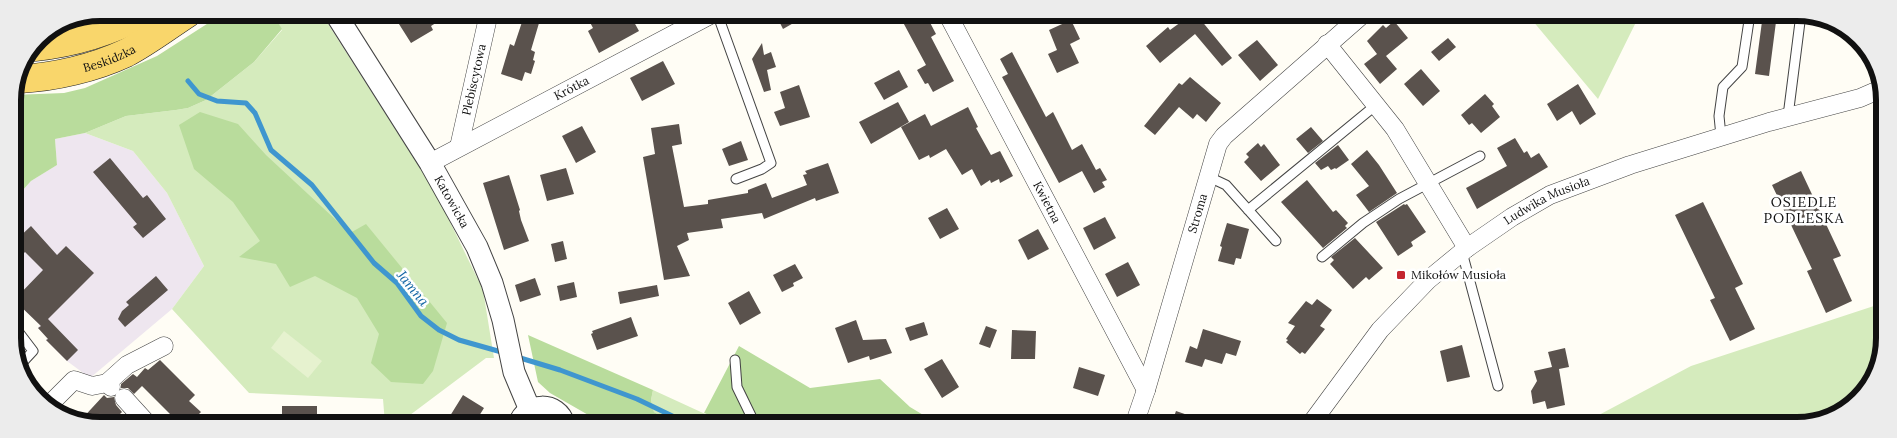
<svg xmlns="http://www.w3.org/2000/svg" width="1897" height="438" viewBox="0 0 1897 438" font-family="Lora,serif">
<style>
.industrial{fill:#eee6ef}
.green{fill:#d5ebbd}
.forest{fill:#b9dc9c}
.pitch{fill:#e6f2cf}
.lines{fill:none;stroke-linecap:round;stroke-linejoin:round}
.stream{stroke:#3f96cf;stroke-width:5}
.building{fill:#5a524d}
.service-casing{stroke:#444;stroke-width:11}
.minor-casing{stroke:#444;stroke-width:19}
.tertiary-casing{stroke:#444;stroke-width:23}
.primary-casing{stroke:#222;stroke-width:29}
.service{stroke:#fff;stroke-width:9}
.minor{stroke:#fff;stroke-width:18}
.tertiary{stroke:#fff;stroke-width:21}
.primary{stroke:#f9d66b;stroke-width:28}
.poi-dot{fill:#c4262e;stroke:#fff;stroke-width:2}
.labels{text-anchor:middle;stroke-width:5;stroke-linejoin:round;paint-order:stroke}
.street-label{font-size:12px;fill:#111;stroke:#fff}
.poi-label{font-size:12px;fill:#111;stroke:#fff;text-anchor:start}
.neighbourhood-label{font-size:14px;letter-spacing:1px;fill:#111;stroke:#fff}
.water-label{font-size:14px;font-style:italic;fill:#1768a6;stroke:#fff}
.rim{fill:none;stroke:#111;stroke-width:6}
</style>
<rect width="100%" height="100%" fill="#fffdf5"/>
<!-- industrial -->
<path class="industrial" d="M85,133L133,151L167,193L204,266L172,309L90,378L67,361L46,340L48,338L38,328L40,325L14,300L13,201L31,181L57,165L55,139Z"/>
<!-- green -->
<path class="green" d="M272,13H321L436,193L483,290L494,358H486L398,424H385L383,399L249,393L172,309L204,266L167,193L133,151L85,133L126,116L176,110L188,108L206,100L254,62L282,30Z
M1527,14H1640L1598,99Z
M1883,303V355L1855,404L1802,425H1580L1691,366Z
M653,390L727,424H663L665,419L654,412L651,400Z"/>
<!-- forest -->
<path class="forest" d="M100,13H119L110,20L46,33L67,19Z
M224,13H272L282,29L254,62L206,100L188,108L176,110L126,116L85,133L55,139L57,165L31,181L13,201V95L64,93L85,88L157,56Z
M200,112L238,124L266,155L350,233L366,224L447,323L433,371L423,384L391,382L371,363L379,334L357,298L315,276L290,287L276,264L239,257L260,241L233,202L194,169L179,125Z
M528,335L653,390L651,400L654,412L666,419L663,424H604L550,393L538,382Z
M739,346L810,388L880,379L910,407L940,425L733,424L704,413Z"/>
<!-- pitch -->
<path class="pitch" d="M284,331L322,361L308,378L271,348Z"/>
<g class="lines">
<!-- stream -->
<path class="stream" d="M188,81L199,94L217,101L246,103L255,113L271,150L312,185L374,263L397,283L421,316L439,330L459,340L505,353
M517,357L560,370L637,399L689,424"/>
</g>
<!-- building -->
<path class="building" d="M392,13H452L431,26L433,30L411,43Z
M525,13H542L531,50L535,52L533,60L535,61L531,74L525,72L522,81L501,74L510,44L514,46Z
M585,13H629L639,31L599,53L588,31L593,28Z
M775,13H811L783,29Z
M898,13H925L936,34L931,37L954,81L933,92L928,83L925,84L917,70L926,65Z
M1192,14H1196L1232,58L1222,66L1195,34L1160,63L1146,46L1168,27L1170,30Z
M1763,14H1777L1769,76L1755,74Z
M1071,20L1080,39L1070,44L1079,63L1057,73L1048,54L1057,50L1049,30Z
M1394,21L1408,38L1386,56L1397,69L1380,84L1364,64L1377,54L1367,41L1383,25L1386,28Z
M1448,38L1456,47L1439,61L1431,52Z
M1257,40L1278,65L1260,81L1238,55Z
M762,43L764,55L771,52L776,67L767,70L771,90L764,92L752,59Z
M1012,52L1046,117L1053,112L1072,150L1082,144L1096,170L1100,168L1107,180L1102,182L1105,187L1094,193L1082,171L1059,183L1002,77L1008,74L1000,59Z
M663,61L675,84L642,101L630,78Z
M1421,69L1440,91L1423,106L1404,84Z
M899,70L908,87L884,100L874,83Z
M1190,77L1221,103L1206,122L1197,114L1193,119L1179,107L1155,135L1144,126L1179,83L1182,85Z
M1578,84L1596,114L1580,125L1572,111L1557,121L1547,104Z
M799,85L810,117L780,126L774,112L785,108L780,92Z
M1485,94L1494,104L1492,106L1500,117L1481,133L1472,123L1469,125L1461,115Z
M898,102L909,122L871,144L859,122Z
M968,107L978,127L976,128L991,155L1000,151L1013,176L1000,183L999,179L991,183L990,180L981,186L972,169L962,175L946,149L930,158L929,155L919,160L901,127L925,114L931,126Z
M679,124L682,144L672,146L684,207L708,204V200L748,193V190L766,183L772,198L807,185L803,175L807,174L805,171L828,163L839,193L816,201L815,198L764,219L762,213L721,219L723,228L687,233L689,240L677,246L690,276L664,280L643,157L655,154L651,128Z
M582,126L596,152L576,163L562,136Z
M1311,127L1323,141L1308,153L1296,139Z
M1515,138L1524,153L1527,151L1531,158L1539,153L1548,167L1477,209L1466,188L1507,166L1497,148Z
M741,141L748,160L729,166L722,149Z
M1258,143L1261,147L1264,144L1280,165L1261,181L1244,162L1249,157L1246,154Z
M1338,145L1349,160L1336,169L1335,168L1331,170L1328,166L1321,170L1315,163Z
M1367,150L1379,165L1397,193L1369,212L1356,195L1369,186L1351,164Z
M110,158L143,198L147,195L166,219L143,238L133,227L137,224L93,172Z
M566,168L574,194L547,201L540,175Z
M1801,171L1841,256L1833,259L1852,301L1826,313L1807,271L1812,269L1772,185Z
M509,175L520,210L519,211L521,220L529,241L504,250L483,183Z
M1307,180L1333,212L1336,210L1348,223L1345,226L1347,228L1323,248L1281,202Z
M1703,202L1743,284L1735,288L1755,329L1730,341L1710,300L1715,298L1675,215Z
M1404,204L1405,205L1407,204L1426,232L1411,242L1413,246L1398,256L1376,222Z
M947,208L959,229L940,239L928,218Z
M1105,217L1116,238L1094,250L1083,228Z
M1227,223L1249,229L1241,259L1236,258L1234,265L1218,261L1222,247L1220,246Z
M31,226L57,255L66,246L94,273L48,319L78,350L67,361L46,340L48,339L38,328L41,326L14,300L43,270L25,252L21,256L14,249V242Z
M1038,229L1049,249L1028,260L1018,240Z
M1355,238L1383,268L1369,280L1366,277L1353,289L1330,264L1334,260L1331,257Z
M563,241L567,259L555,262L551,244Z
M1128,262L1140,285L1117,297L1105,274Z
M795,264L803,278L793,283L794,286L782,292L773,275Z
M156,276L168,290L125,327L118,319L122,311L129,305L126,302Z
M535,278L541,295L520,302L515,285Z
M574,282L577,297L560,301L557,286Z
M657,285L659,296L620,304L618,292Z
M749,291L761,313L740,325L728,303Z
M1317,299L1332,310L1320,326L1325,329L1305,354L1302,352L1300,354L1286,342L1288,340L1286,339L1295,326L1288,323L1306,301L1312,305Z
M631,317L638,336L597,350L591,334L593,333L592,331Z
M856,320L863,340L886,339L892,353L870,360L869,356L848,363L835,328Z
M924,322L928,335L910,341L905,328Z
M986,326L997,330L990,348L979,344Z
M1203,329L1241,341L1236,356L1226,353L1222,364L1205,359L1202,367L1185,362L1190,346L1197,349Z
M1012,330L1036,331L1035,359H1011Z
M1462,345L1470,377L1447,382L1440,351Z
M1565,348L1569,367L1559,369L1565,405L1547,409L1545,401L1533,404L1531,391L1537,381L1534,371L1552,367L1548,352Z
M942,359L959,387L942,398L924,369Z
M160,360L195,395L189,401L201,412L199,414L209,424H180L142,386L134,394L128,388H121V384L133,374L137,377L145,368L148,370Z
M1079,367L1105,375L1098,396L1073,388Z
M104,395L107,398L114,397L116,405L122,412L118,416L126,424H83L79,422Z
M463,395L484,408L474,424H445Z
M282,406H317V424H282Z
M1176,411L1211,423L1210,425H1171Z"/>
<g class="lines">
<!-- service casing -->
<g class="service-casing">
<path id="service" d="M717,13L771,163L762,169L736,179
M1788,116L1801,14
M1721,136L1719,116L1723,87L1742,67L1750,14
M1209,177L1226,185L1276,241
M1248,210L1376,105
M1462,252L1498,386
M1322,257L1363,223L1399,199L1480,156
M14,326L33,351L20,365
M735,360L737,387L755,424"/>
</g>
<!-- minor casing -->
<g class="minor-casing">
<g id="minor">
<path id="s1" d="M947,13L1146,390"/>
<path d="M1327,44L1395,129L1467,248"/>
<path id="s2" d="M459,147L489,13"/>
<path id="s3" d="M430,163L714,13"/>
<path d="M107,383L127,365L164,346"/>
<path d="M124,398L145,421"/>
<path d="M49,405L74,380L92,386L107,383L111,387"/>
<path id="s4" d="M1134,425L1146,390L1218,144L1224,136L1363,14"/>
<path id="s5" d="M1310,425L1380,330L1428,280L1467,248L1512,217L1550,195L1630,165L1769,122L1860,98L1883,88"/>
</g>
</g>
<!-- tertiary casing -->
<g class="tertiary-casing">
<g id="tertiary">
<path id="s6" d="M335,13L430,163L477,247L492,283L503,320L514,372L530,410"/>
<path d="M519,424C526,402 558,401 564,424"/>
</g>
</g>
<!-- primary casing -->
<g class="primary-casing">
<g id="primary">
<path d="M35,47C75,43 110,32 145,13"/>
<path id="s7" d="M20,79C55,77 94,68 126,53C147,42 168,26 188,13"/>
</g>
</g>
<!-- service -->
<use href="#service" class="service"/>
<!-- minor -->
<use href="#minor" class="minor"/>
<!-- tertiary -->
<use href="#tertiary" class="tertiary"/>
<!-- primary -->
<use href="#primary" class="primary"/>
</g>
<!-- markers -->
<rect class="poi-dot" x="1396" y="270" width="10" height="10" rx="2.5"/>
<g class="labels">
<!-- street labels -->
<g class="street-label">
<text dy="4" stroke="none"><textPath href="#s7" startOffset="92">Beskidzka</textPath></text>
<text dy="4" stroke="none"><textPath href="#s2" startOffset="69">Plebiscytowa</textPath></text>
<text dy="4" stroke="none"><textPath href="#s3" startOffset="160">Krótka</textPath></text>
<text dy="4" stroke="none"><textPath href="#s1" startOffset="214">Kwietna</textPath></text>
<text dy="4" stroke="none"><textPath href="#s5" startOffset="331">Ludwika Musioła</textPath></text>
<text dy="4" stroke="none"><textPath href="#s6" startOffset="222">Katowicka</textPath></text>
<text dy="4" stroke="none"><textPath href="#s4" startOffset="221">Stroma</textPath></text>
</g>
<!-- poi labels -->
<g class="poi-label">
<text x="1411" y="279">Mikołów Musioła</text>
</g>
<!-- neighbourhood labels -->
<g class="neighbourhood-label">
<text x="1804" y="207">OSIEDLE<tspan x="1804" dy="16">PODLESKA</tspan></text>
</g>
<!-- water labels -->
<g class="water-label">
<text transform="translate(413 288) rotate(51)" y="5">Jamna</text>
</g>
</g>
<!-- crop -->
<path d="M0 0H1897V438H0ZM100 21H1797A79 79 0 0 1 1876 100V338A79 79 0 0 1 1797 417H100A79 79 0 0 1 21 338V100A79 79 0 0 1 100 21Z" fill="#ececec" fill-rule="evenodd"/>
<path class="rim" d="M100 21H1797A79 79 0 0 1 1876 100V338A79 79 0 0 1 1797 417H100A79 79 0 0 1 21 338V100A79 79 0 0 1 100 21Z"/>
</svg>
